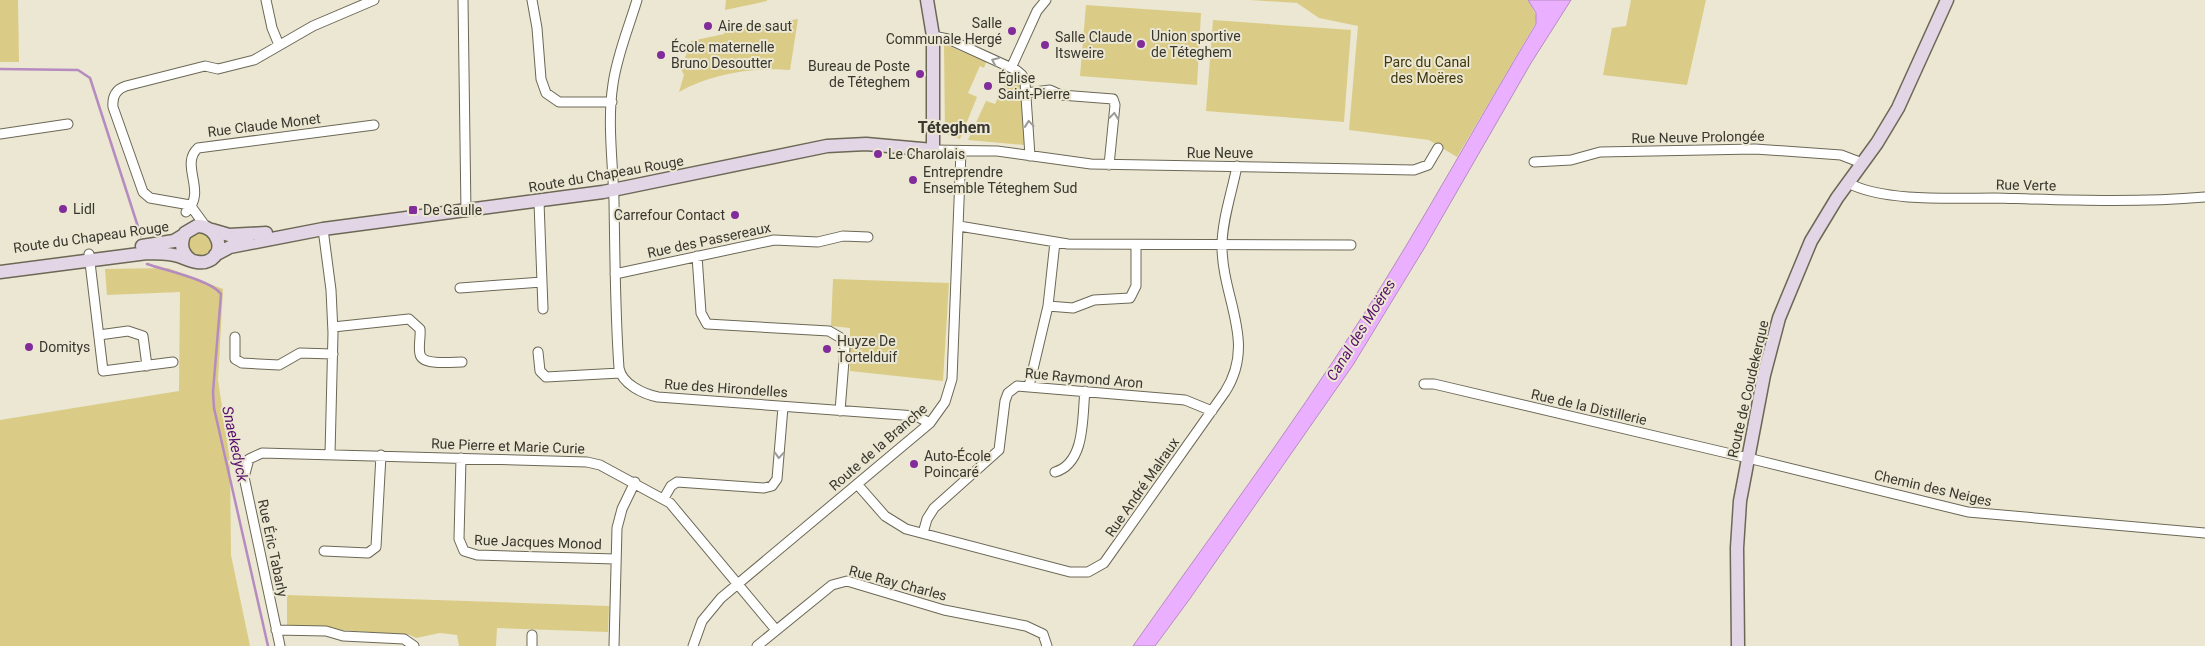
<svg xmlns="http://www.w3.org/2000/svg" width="2205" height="646" viewBox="0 0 2205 646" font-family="Roboto,sans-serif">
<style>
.green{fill:#dacc86}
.water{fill:#eaaffe;stroke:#b58bc0}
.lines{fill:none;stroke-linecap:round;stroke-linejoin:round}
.stream{stroke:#b58bc0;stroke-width:2.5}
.street-casing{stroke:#6c6856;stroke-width:11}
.secondary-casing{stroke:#6c6856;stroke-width:15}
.street{stroke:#fff;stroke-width:9}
.secondary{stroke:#e2d5e6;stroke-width:12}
.oneway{stroke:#9c9b97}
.poi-dot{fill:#812c9a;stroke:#ebe7d2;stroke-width:2}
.labels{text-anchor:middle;stroke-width:4;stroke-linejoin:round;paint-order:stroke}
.poi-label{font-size:14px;fill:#39372f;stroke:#ebe7d2;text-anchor:start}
.park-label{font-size:14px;fill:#3f370a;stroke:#ebe7d2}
.street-label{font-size:14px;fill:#39372f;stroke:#ebe7d2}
.water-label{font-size:15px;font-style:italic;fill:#5a106d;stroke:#ebe7d2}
.quarter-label{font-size:16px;font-weight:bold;fill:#39372f;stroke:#ebe7d2}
</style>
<rect width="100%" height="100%" fill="#ebe7d2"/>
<!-- green -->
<path class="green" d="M0,0H18L19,62H0Z
M726,0H767V1L725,10Z
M1250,0H1528L1538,19L1457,157L1429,140L1349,130L1358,26L1319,18L1297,3Z
M1631,0H1706L1687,85L1603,75L1612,28L1626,26Z
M1086,5L1201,13L1197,85L1080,76Z
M798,19L790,70C753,67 711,74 679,92L684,75L681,69L691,41L724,34V32Z
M1213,20L1351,30L1344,122L1206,111Z
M944,44L986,62L984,68L980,66L968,93L977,97L960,139L945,134Z
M1006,71L1021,79L1025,145L968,140L986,101L995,104L1007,79L1003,77Z
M188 244a12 12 0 1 1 24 0a12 12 0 1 1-24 0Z
M168,268L223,289L218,380L230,461L231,555L250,646H0V420L179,391L180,292L107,295L105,269Z
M833,279L949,283L943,381L850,371V328L831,326Z
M287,595L609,606L608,632L497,628L496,646H459L457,635L440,633L416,638L410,635L287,626Z"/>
<!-- water -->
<path class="water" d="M1528,0H1571L1531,63L1425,247L1353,365L1189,600L1155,646H1133C1209,538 1289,431 1360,320C1422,224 1477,122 1536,24V13Z"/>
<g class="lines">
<!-- stream -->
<path class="stream" d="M0,69L78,70L90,78L141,236
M147,264C164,270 211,280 221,294L213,392L214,408L268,646"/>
<!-- street casing -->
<g class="street-casing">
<path id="street" d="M266,0L272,28L279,45
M463,0L466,212
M532,0L537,28L541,79L546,93L559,102H612
M637,0C629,27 617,55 613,84C607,122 613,163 614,201C615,257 615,312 619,368C622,384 643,394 658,397L916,416L930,423
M933,36L948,39L1016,70L1022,75L1025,82L1030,156
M1011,68L1037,11L1046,0
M1026,93L1050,90L1061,95L1113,99L1115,105L1109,165
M0,134L68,124
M933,150L997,151L1091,164L1414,170L1428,165L1438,148
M1534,162L1571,160L1600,152L1755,149L1841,155L1862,163
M1848,183C1884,202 1953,198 1995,198C2065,200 2135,203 2205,197
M539,202L543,309
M186,212C208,192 179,165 198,148L374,125
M959,226L1068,244L1351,245
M206,227L190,205L150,198L143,192L113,107C112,97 116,89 126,86L205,66L218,69L254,60L313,26L374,0
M323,229L331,290L333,333L330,454
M89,254L103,371L173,362
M697,256L701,313L707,324L829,331L841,338L845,348L840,411
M615,274L774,240L818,242L843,236L868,237
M460,288L542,282
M1048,306L1073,308L1094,300L1130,298L1136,286V245
M333,327L409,319L420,329C421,337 418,346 420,354C422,366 452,362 462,362
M99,335L128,331L143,336L147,366
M235,337V359L242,363L279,365L300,353L333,354
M538,352L540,371L546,377L620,373
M1424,384H1434L1748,458L1968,512L2205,533
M1029,386L1048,306L1055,242
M461,458L459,539L464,551L477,555L616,559
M1055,472C1086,463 1082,416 1085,391
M857,484L885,516L906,529L1070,572H1088L1104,563L1225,392C1257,342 1222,299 1222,246C1222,220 1232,192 1237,166
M664,498L671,486L677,482L764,488L772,486L777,479L783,407
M923,533L927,519L934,508L999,450L1005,401L1008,393L1017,386L1185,400L1212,411
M324,551L368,553L376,547L381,455
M276,630L326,631L343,636L404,639L414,646
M280,646L244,477L249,459L262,453L587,462L600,465L670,503L776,630
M532,646V635
M614,646L617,528L622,509L635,482
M693,646L702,621L721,598L930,423L945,402L952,379L961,151
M757,646L832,585L847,581L944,610L1026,626L1043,634L1047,646"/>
</g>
<!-- secondary casing -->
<g class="secondary-casing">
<path id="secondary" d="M212,230L229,235L266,233
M142,246L174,241L184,235
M215,255L230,247L323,229L603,192L827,146L866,144L933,150V36L927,0
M0,272L147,253C156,253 165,253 174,255C184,257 195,264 205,262C228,256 219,225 197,226L185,233C180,243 181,253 191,260
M1738,646L1737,548L1740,501L1764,375L1779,318L1811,241L1837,198L1877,143L1898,108L1947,0"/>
</g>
<!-- street -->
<use href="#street" class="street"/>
<!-- secondary -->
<use href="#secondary" class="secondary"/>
</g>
<!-- one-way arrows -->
<defs><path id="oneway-chevron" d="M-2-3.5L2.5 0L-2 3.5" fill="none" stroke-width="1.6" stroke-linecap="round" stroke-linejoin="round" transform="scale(1.25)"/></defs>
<g class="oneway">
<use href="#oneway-chevron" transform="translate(995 61) rotate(-155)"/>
<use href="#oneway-chevron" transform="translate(1114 116) rotate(-84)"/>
<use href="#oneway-chevron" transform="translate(1029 124) rotate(-95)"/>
<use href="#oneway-chevron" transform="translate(779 455) rotate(94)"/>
</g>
<!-- markers -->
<g class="poi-dot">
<circle cx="708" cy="26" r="5"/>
<circle cx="1012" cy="31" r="5"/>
<circle cx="1141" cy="44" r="5"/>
<circle cx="1045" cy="45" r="5"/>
<circle cx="661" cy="55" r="5"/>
<circle cx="920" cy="74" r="5"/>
<circle cx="988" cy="86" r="5"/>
<circle cx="878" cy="154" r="5"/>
<circle cx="913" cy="180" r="5"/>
<circle cx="63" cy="209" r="5"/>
<rect x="408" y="205" width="10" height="10" rx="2.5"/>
<circle cx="735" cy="215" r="5"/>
<circle cx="29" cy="347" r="5"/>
<circle cx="827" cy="349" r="5"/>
<circle cx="914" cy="464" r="5"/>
</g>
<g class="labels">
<!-- poi labels -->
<g class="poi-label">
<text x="1002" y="28" text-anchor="end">Salle<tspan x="1002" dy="16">Communale Hergé</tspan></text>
<text x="718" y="31">Aire de saut</text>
<text x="1151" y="41">Union sportive<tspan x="1151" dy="16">de Téteghem</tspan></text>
<text x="1055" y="42">Salle Claude<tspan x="1055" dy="16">Itsweire</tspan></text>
<text x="671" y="52">École maternelle<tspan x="671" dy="16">Bruno Desoutter</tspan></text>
<text x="910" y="71" text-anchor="end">Bureau de Poste<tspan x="910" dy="16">de Téteghem</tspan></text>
<text x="998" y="83">Église<tspan x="998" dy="16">Saint-Pierre</tspan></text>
<text x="888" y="159">Le Charolais</text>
<text x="923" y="177">Entreprendre<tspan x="923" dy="16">Ensemble Téteghem Sud</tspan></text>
<text x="73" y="214">Lidl</text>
<text x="423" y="215">De Gaulle</text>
<text x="725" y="220" text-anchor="end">Carrefour Contact</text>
<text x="837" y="346">Huyze De<tspan x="837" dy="16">Tortelduif</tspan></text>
<text x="39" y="352">Domitys</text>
<text x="924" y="461">Auto-École<tspan x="924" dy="16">Poincaré</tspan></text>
</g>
<!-- park labels -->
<g class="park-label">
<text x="1427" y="67">Parc du Canal<tspan x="1427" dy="16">des Moëres</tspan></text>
</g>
<!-- street labels -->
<g class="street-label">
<text transform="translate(264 125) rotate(-7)" y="5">Rue Claude Monet</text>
<text transform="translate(1698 137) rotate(-1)" y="5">Rue Neuve Prolongée</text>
<text x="1220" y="158">Rue Neuve</text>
<text transform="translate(606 174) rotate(-10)" y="5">Route du Chapeau Rouge</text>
<text transform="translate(2026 185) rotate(1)" y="5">Rue Verte</text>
<text transform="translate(91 237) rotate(-8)" y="5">Route du Chapeau Rouge</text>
<text transform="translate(709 240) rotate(-12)" y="5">Rue des Passereaux</text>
<text transform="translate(1084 378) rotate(5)" y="5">Rue Raymond Aron</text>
<text transform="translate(726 388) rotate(4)" y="5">Rue des Hirondelles</text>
<text transform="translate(1748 389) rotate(-77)" y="5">Route de Coudekerque</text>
<text transform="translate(1589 407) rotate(13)" y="5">Rue de la Distillerie</text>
<text transform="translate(508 446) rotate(2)" y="5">Rue Pierre et Marie Curie</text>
<text transform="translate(878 447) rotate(-41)" y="5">Route de la Branche</text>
<text transform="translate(1142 487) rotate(-55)" y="5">Rue André Malraux</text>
<text transform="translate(1933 488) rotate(13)" y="5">Chemin des Neiges</text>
<text transform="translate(538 542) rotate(2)" y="5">Rue Jacques Monod</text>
<text transform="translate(273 548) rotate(78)" y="5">Rue Éric Tabarly</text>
<text transform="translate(898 583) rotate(15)" y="5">Rue Ray Charles</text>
</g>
<!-- water labels -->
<g class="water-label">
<text transform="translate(1361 330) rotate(-58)" y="5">Canal des Moëres</text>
<text transform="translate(235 444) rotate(78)" y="5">Snaekedyck</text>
</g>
<!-- quarter labels -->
<g class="quarter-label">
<text x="954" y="133">Téteghem</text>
</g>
</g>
</svg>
